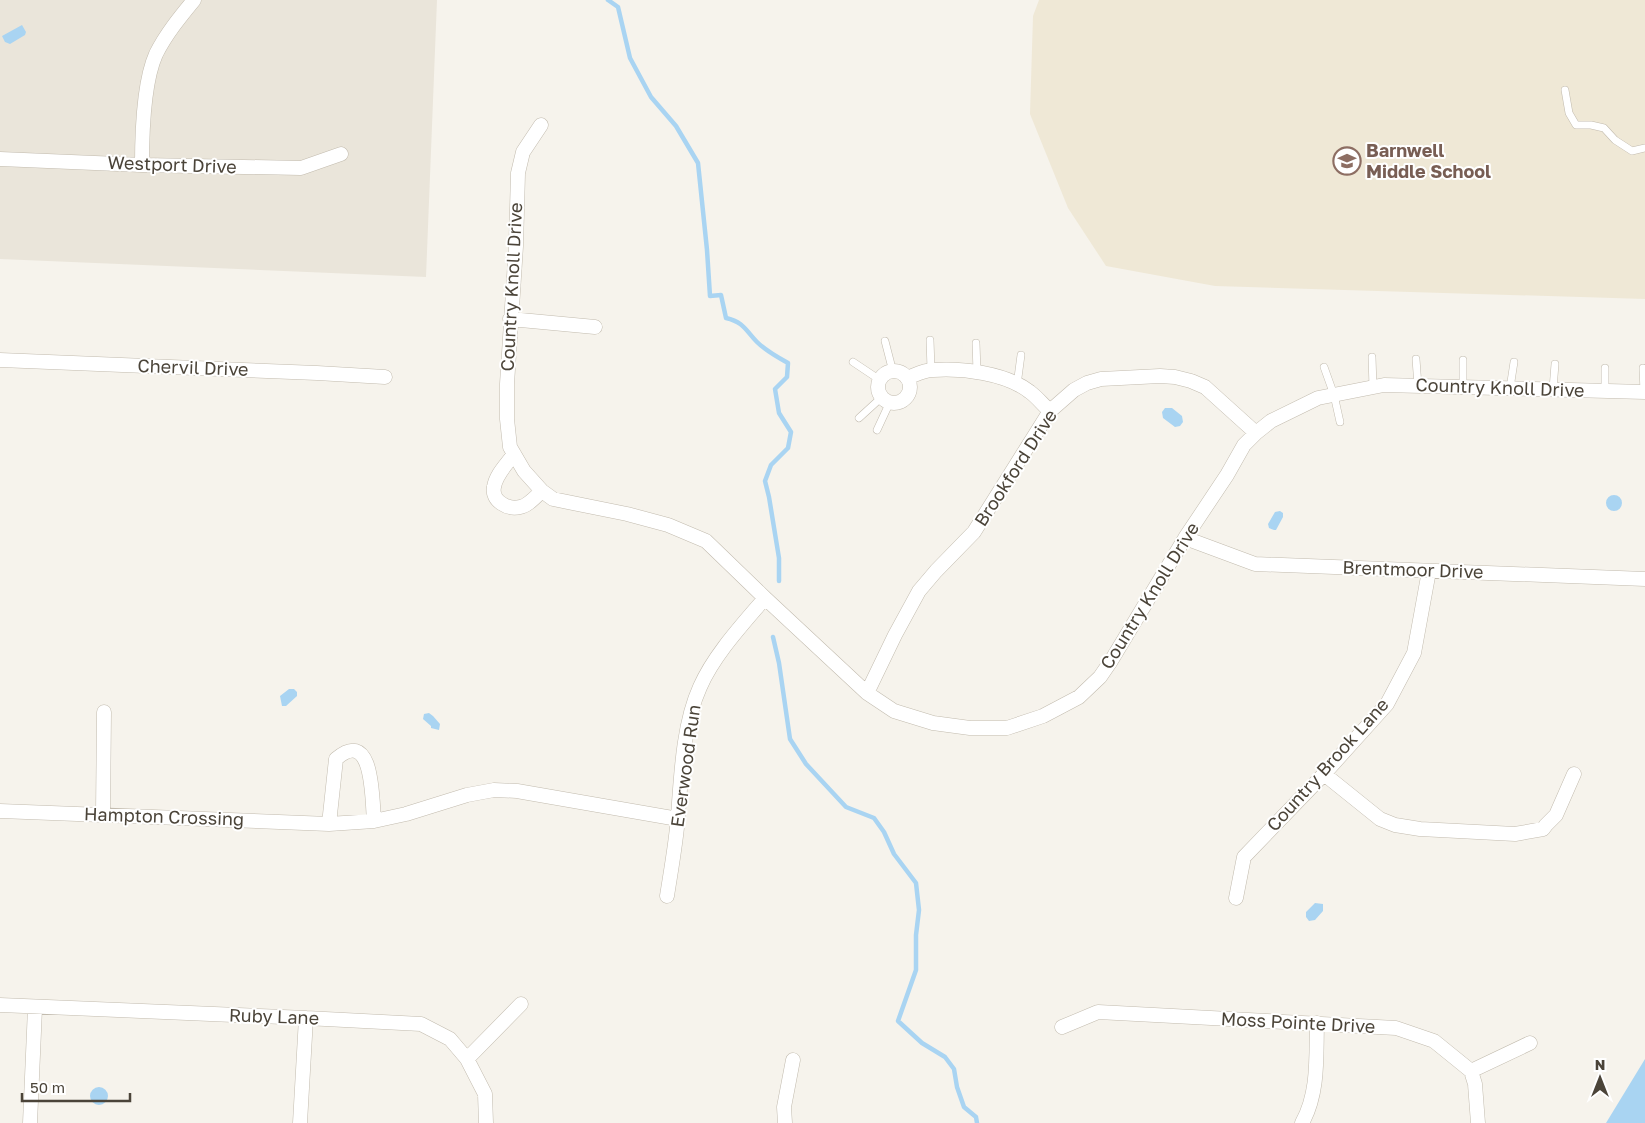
<svg xmlns="http://www.w3.org/2000/svg" width="1645" height="1123" viewBox="0 0 1645 1123" font-family="'Golos Text',sans-serif">
<style>
.residential{fill:#eae5da}
.education{fill:#efe8d6}
.water{fill:#a9d4f2}
.lines{fill:none;stroke-linecap:round;stroke-linejoin:round}
.stream{stroke:#a9d4f2;stroke-width:4.5}
.service-casing{stroke:#c2bbae;stroke-width:8}
.minor-casing{stroke:#c2bbae;stroke-width:15}
.service{stroke:#fff;stroke-width:7}
.minor{stroke:#fff;stroke-width:14}
.labels{text-anchor:middle;stroke-width:4;stroke-linejoin:round;paint-order:stroke}
.education-label{font-size:18px;font-weight:bold;fill:#785e54;stroke:#fff;text-anchor:start}
.street-label{font-size:18px;fill:#4b4439;stroke:#fff}
</style>
<rect width="100%" height="100%" fill="#f6f3ec"/>
<!-- residential -->
<path class="residential" d="M0,0H437L426,277L0,259Z"/>
<!-- education -->
<path class="education" d="M1039,0H1645V299L1215,286L1106,266L1068,208L1030,114L1033,16Z"/>
<!-- water -->
<path class="water" d="M22,25L26,32L25,35L10,44L5,42L2,36Z
M1165,408H1172L1182,416L1183,422L1180,426L1175,427L1163,418L1162,412Z
M1606 503a8 8 0 1 1 16 0a8 8 0 1 1-16 0Z
M1280,511L1283,513V517L1276,530H1274L1269,528L1268,524L1275,512Z
M289,689H294L297,692V696L286,706H282L280,696Z
M429,713L433,716L440,724L439,730L431,728V726L423,719L424,714Z
M1315,903L1323,904V911L1315,920L1309,921L1306,917V912Z
M1645,1059V1123H1606Z
M90 1096a9 9 0 1 1 18 0a9 9 0 1 1-18 0Z"/>
<g class="lines">
<!-- stream -->
<path class="stream" d="M608,0L618,7L630,58L651,97L676,126L698,163L707,250L710,296L721,295L726,318C744,322 746,331 757,342C766,351 777,357 788,363L787,377L775,389L779,413L791,432L788,448L771,465L765,481L769,497L779,558V581
M773,637L779,663L790,739L806,764L846,807L874,818L884,832L894,854L916,883L919,910L916,935V970L898,1021L922,1043L945,1057L954,1069L957,1087L964,1107L976,1117L977,1123"/>
<!-- service casing -->
<g class="service-casing">
<path id="service" d="M1565,90L1569,113L1576,125H1591L1604,128L1615,140L1632,151L1645,148
M930,340L931,369
M885,341L893,372
M976,343L977,372
M1372,357L1373,387
M1416,359L1418,386
M1463,360V387
M853,362L880,380
M1324,367L1334,395L1340,422
M1605,368V391
M1643,368L1644,392
M1017,385L1021,355
M1510,388L1514,362
M1553,389L1555,364
M859,418L882,397
M877,430L890,402"/>
</g>
<!-- minor casing -->
<g class="minor-casing">
<path id="minor" d="M541,125L523,152L518,173L516,246L507,384V419L510,447L524,471L542,491L553,499L627,514L668,525L706,541L765,598L867,693L894,711L933,723L970,728H1007L1043,716L1079,697L1100,677L1111,661L1185,538L1227,475L1244,445L1256,433L1271,421L1318,398L1384,385L1645,392
M0,159L142,165L301,168L341,154
M142,165C142,133 143,83 156,54C166,34 180,17 194,0
M510,319L595,327
M0,360L317,373L385,377
M878 387a16 16 0 1 1 32 0a16 16 0 1 1-32 0Z
M907,378C915,375 924,370 933,370C962,368 1006,373 1030,392C1037,397 1043,405 1050,411
M514,454C507,464 496,474 494,487C491,501 508,510 520,507C528,506 536,496 542,491
M1185,538L1255,564L1645,579
M867,693L895,635L919,591L936,571L974,532L1050,411L1074,390L1087,383L1101,379L1160,376L1175,377L1191,381L1205,387L1256,433
M1324,774L1380,819L1395,825L1420,829L1515,834L1543,829L1546,825L1556,815L1574,774
M0,811L329,824L374,821L406,814L467,795L494,790L517,791L678,819
M103,814L104,712
M329,824L336,759C374,726 372,800 374,821
M667,896C671,870 676,843 678,817C681,776 683,724 700,687C714,655 742,625 765,598
M1236,898L1244,857L1324,774L1387,704L1414,653L1429,571
M0,1005L306,1018L421,1024L450,1039L467,1059L485,1094L486,1123
M1062,1027L1098,1012L1396,1028L1434,1041L1471,1071L1475,1084L1478,1123
M467,1059L521,1004
M1471,1071L1530,1043
M30,1123L35,1008
M300,1123L306,1018
M785,1123L784,1107L793,1060
M1302,1123C1319,1093 1316,1056 1317,1023"/>
</g>
<!-- service -->
<use href="#service" class="service"/>
<!-- minor -->
<use href="#minor" class="minor"/>
</g>
<!-- icons -->
<defs>
<g id="school-ring" transform="scale(1.4375)"><circle r="9.5" fill="#fff" stroke="#8d6e63" stroke-width="1.5"/><path d="M0-5L7-2L0 1L-7-2ZM-4 1L0 2.5L4 1V4Q0 6-4 4Z" fill="#8d6e63"/></g>
</defs>
<g fill-rule="evenodd">
<use href="#school-ring" x="1347" y="161"/>
</g>
<g class="labels">
<!-- education labels -->
<g class="education-label">
<text x="1366" y="157">Barnwell<tspan x="1366" dy="21">Middle School</tspan></text>
</g>
<!-- street labels -->
<g class="street-label">
<text transform="translate(172 165) rotate(2)" y="6">Westport Drive</text>
<text transform="translate(512 287) rotate(-87)" y="6">Country Knoll Drive</text>
<text transform="translate(193 368) rotate(2)" y="6">Chervil Drive</text>
<text transform="translate(1500 388) rotate(2)" y="6">Country Knoll Drive</text>
<text transform="translate(1016 468) rotate(-57)" y="6">Brookford Drive</text>
<text transform="translate(1413 570) rotate(2)" y="6">Brentmoor Drive</text>
<text transform="translate(1150 596) rotate(-58)" y="6">Country Knoll Drive</text>
<text transform="translate(1328 765) rotate(-48)" y="6">Country Brook Lane</text>
<text transform="translate(686 766) rotate(-82)" y="6">Everwood Run</text>
<text transform="translate(164 817) rotate(2)" y="6">Hampton Crossing</text>
<text transform="translate(274 1017) rotate(2)" y="6">Ruby Lane</text>
<text transform="translate(1298 1023) rotate(3)" y="6">Moss Pointe Drive</text>
</g>
</g>
<!-- north arrow -->
<g transform="translate(1600 1078)" stroke="#ffffff" stroke-width="4" paint-order="stroke">
<path d="M0-4L9 19L0 12L-9 19Z" fill="#4b4439"/>
<text y="-8" font-size="14" font-weight="bold" text-anchor="middle" fill="#4b4439">N</text>
</g>
<!-- scale -->
<path d="M22 1093v8h108v-8" fill="none" stroke="#4b4439" stroke-width="2.5"/>
<text x="30" y="1093" font-size="15" fill="#4b4439" stroke="#ffffff" stroke-width="4" paint-order="stroke">50 m</text>
</svg>
